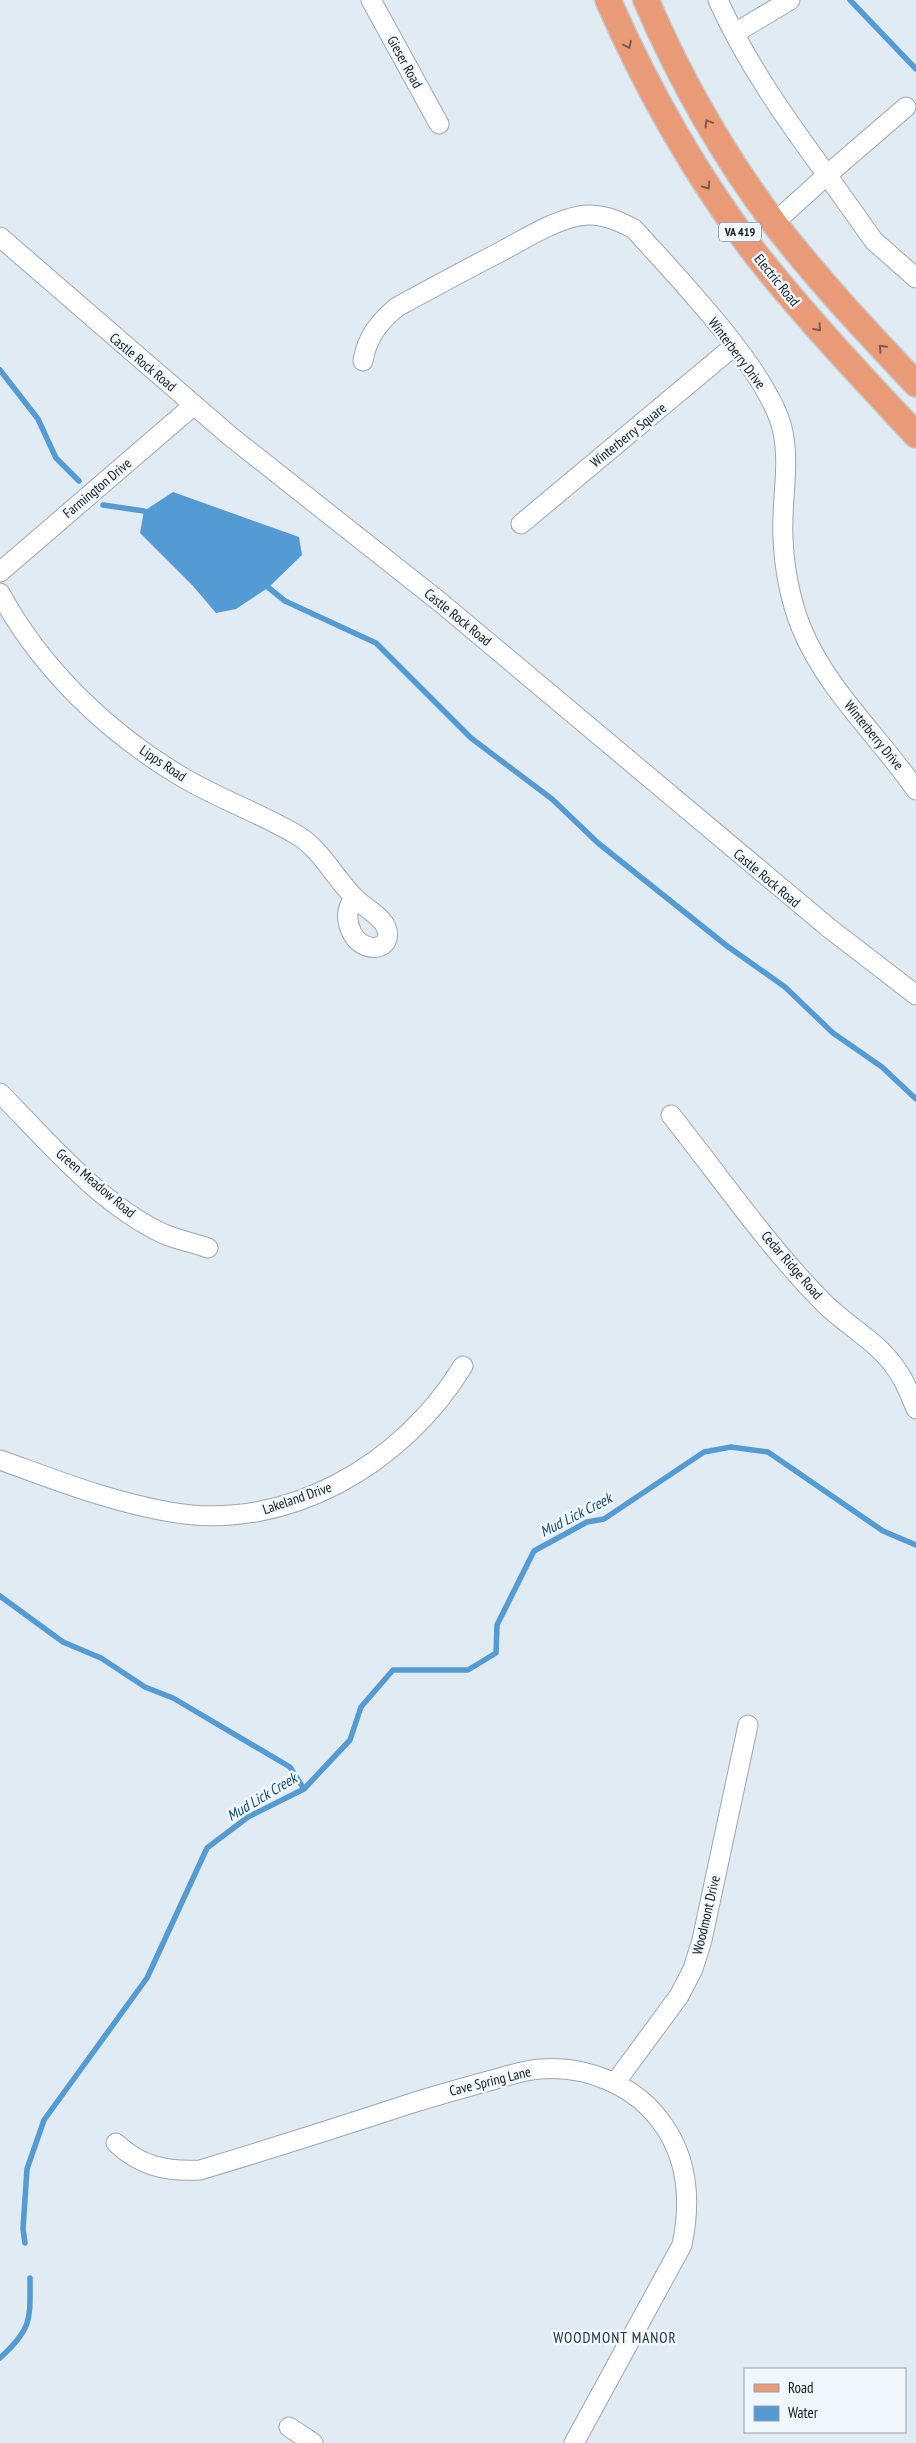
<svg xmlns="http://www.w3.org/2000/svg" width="916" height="2443" viewBox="0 0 916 2443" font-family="'PT Sans Narrow',sans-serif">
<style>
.water{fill:#549bd4}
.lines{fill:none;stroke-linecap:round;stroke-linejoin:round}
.stream{stroke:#549bd4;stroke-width:5.5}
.minor-casing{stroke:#9ea6ae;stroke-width:21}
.major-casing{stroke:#c7c8c9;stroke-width:28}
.minor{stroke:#fff;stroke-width:19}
.major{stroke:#e99a77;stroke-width:25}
.oneway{stroke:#7f5a4a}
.labels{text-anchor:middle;stroke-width:5;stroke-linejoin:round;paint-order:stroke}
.shield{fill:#f0f8fe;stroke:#575c60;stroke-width:1}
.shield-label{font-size:12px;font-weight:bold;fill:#15191c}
.street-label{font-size:14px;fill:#15191c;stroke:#f0f8fe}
.water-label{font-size:15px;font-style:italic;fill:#154a70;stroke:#f0f8fe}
.neighbourhood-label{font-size:15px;letter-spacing:1px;fill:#272e34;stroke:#f0f8fe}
</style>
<rect width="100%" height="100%" fill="#e1ebf3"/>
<!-- water -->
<path class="water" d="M173,492L299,537L302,555L269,587L236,609L216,613L193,586L140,533L144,511Z"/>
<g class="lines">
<!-- stream -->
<path class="stream" d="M850,0L916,69
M0,370L38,419L56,458L79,481
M103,505L144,511L149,514
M264,584L285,601L376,643L471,738L552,799L598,843L727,946L785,987L833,1033L882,1067L916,1099
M0,1596L63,1642L101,1658L145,1687L173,1698L290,1767L304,1789
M25,2243L23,2229L27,2169L44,2120L147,1978L207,1848L248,1817L304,1789L350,1740L361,1707L393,1670H468L496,1653L497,1625L534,1551L587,1522L604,1519L704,1452L731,1447L768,1452L883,1531L916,1545
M0,2358C33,2328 30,2319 30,2278"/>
<!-- minor casing -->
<g class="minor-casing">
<path id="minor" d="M371,0L439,124
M718,0C746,63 786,119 827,175L774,223
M735,33L790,0
M906,107L827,175L874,241L916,278
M0,237L230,436L440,602L829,928L916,995
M363,361C367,337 379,322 397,307C432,288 467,269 502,251C526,238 553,221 579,216C599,212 617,220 634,229C676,276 771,373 783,432C790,467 781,503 783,538C784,566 790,600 801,627C826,689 878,735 916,790
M521,524L734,346
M0,572L194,405
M0,593C41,669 108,733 182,777C219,799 260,813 297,835C321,849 336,880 356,899C365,908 381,916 386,927C395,952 362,954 352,933C346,921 346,909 354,898
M0,1093C48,1142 101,1205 164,1234C178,1240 194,1243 208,1248
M671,1115C721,1178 768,1247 825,1304C846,1325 873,1339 891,1362C903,1376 909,1392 916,1409
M0,1460C56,1480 111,1502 170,1512C287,1533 403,1464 463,1366
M615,2083L679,1996L693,1969L702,1940L748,1725
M116,2143C140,2166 167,2172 200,2170C270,2149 339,2127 409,2104C438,2095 466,2087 496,2079C510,2075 525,2070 540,2069C586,2065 635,2085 662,2123C689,2160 691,2202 682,2245L574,2443
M289,2427L313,2443"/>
</g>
<!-- major casing -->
<g class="major-casing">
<path id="major" d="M608,0C648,91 697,178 758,257C807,319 862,377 916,435
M646,0C680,79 723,155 775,224C818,280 867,332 916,384"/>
</g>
<!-- minor -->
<use href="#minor" class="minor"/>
<!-- major -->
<use href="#major" class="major"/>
</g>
<!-- one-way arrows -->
<defs><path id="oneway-chevron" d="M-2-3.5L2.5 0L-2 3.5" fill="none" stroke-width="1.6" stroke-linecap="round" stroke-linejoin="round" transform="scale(1.25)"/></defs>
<g class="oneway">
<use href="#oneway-chevron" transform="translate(628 45) rotate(64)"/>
<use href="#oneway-chevron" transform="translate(708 123) rotate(-121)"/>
<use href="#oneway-chevron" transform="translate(707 186) rotate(55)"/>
<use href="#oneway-chevron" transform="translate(818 328) rotate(48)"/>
<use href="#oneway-chevron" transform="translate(882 348) rotate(-133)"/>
</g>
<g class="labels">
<!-- shield labels -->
<rect class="shield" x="719" y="222.5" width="42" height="19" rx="4"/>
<g class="shield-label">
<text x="740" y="236">VA 419</text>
</g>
<!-- street labels -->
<g class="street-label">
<text transform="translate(405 62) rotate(61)" y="5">Gieser Road</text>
<text transform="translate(777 280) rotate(51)" y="5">Electric Road</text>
<text transform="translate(737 353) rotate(53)" y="5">Winterberry Drive</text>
<text transform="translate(143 362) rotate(40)" y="5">Castle Rock Road</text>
<text transform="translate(628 435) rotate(-39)" y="5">Winterberry Square</text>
<text transform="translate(97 488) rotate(-40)" y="5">Farmington Drive</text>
<text transform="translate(458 617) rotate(39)" y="5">Castle Rock Road</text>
<text transform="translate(874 735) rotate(51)" y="5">Winterberry Drive</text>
<text transform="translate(163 763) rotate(34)" y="5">Lipps Road</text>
<text transform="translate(767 878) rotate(40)" y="5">Castle Rock Road</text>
<text transform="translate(96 1183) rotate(40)" y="5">Green Meadow Road</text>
<text transform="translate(792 1265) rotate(49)" y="5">Cedar Ridge Road</text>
<text transform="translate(297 1498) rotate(-19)" y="5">Lakeland Drive</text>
<text transform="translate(706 1915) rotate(-77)" y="5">Woodmont Drive</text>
<text transform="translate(490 2081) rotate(-14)" y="5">Cave Spring Lane</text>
</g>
<!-- water labels -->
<g class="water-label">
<text transform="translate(576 1515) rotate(-27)" y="5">Mud Lick Creek</text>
<text transform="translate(262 1797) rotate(-31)" y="5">Mud Lick Creek</text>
</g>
<!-- neighbourhood labels -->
<g class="neighbourhood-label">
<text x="615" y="2343">WOODMONT MANOR</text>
</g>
</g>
<!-- legend -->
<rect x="744" y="2368" width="162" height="65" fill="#f0f8fe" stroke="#989fa4"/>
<rect x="754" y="2384" width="25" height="8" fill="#e99a77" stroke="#989fa4"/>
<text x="788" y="2393" font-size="15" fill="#15191c">Road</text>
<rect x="754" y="2406" width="25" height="15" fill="#549bd4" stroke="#989fa4"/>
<text x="788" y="2418" font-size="15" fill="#15191c">Water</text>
</svg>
